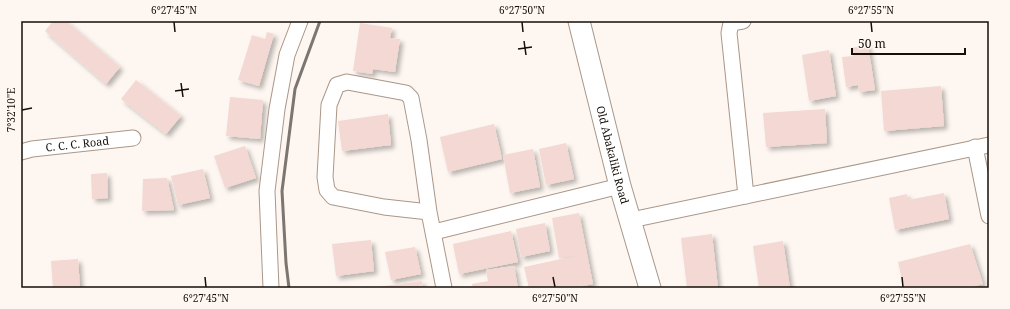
<svg xmlns="http://www.w3.org/2000/svg" width="1010" height="309" viewBox="0 0 1010 309" font-family="'Noto Serif',serif">
<style>
.building{fill:#f3d8d4;filter:url(#shadow)}
.lines{fill:none;stroke-linecap:round;stroke-linejoin:round}
.minor-casing{stroke:#aa9789;stroke-width:17}
.secondary-casing{stroke:#aa9789;stroke-width:23}
.minor{stroke:#fff;stroke-width:15}
.secondary{stroke:#fff;stroke-width:21}
.rail{stroke:#7d7670;stroke-width:3}
.ticks{fill:none;stroke:#150e09;stroke-width:1.5}
.labels{text-anchor:middle;stroke-width:3;stroke-linejoin:round;paint-order:stroke}
.street-label{font-size:11px;fill:#150e09;stroke:#fef6f0}
.neatline{fill:none;stroke:#150e09;stroke-width:1.5}
.ticks-label{font-size:10px;text-anchor:middle;fill:#150e09}
</style>
<defs>
<filter id="shadow"><feDropShadow dx="3.5" dy="3.5" stdDeviation="2" flood-color="#0004"/></filter>
</defs>
<rect width="100%" height="100%" fill="#fef6f0"/>
<!-- building -->
<path class="building" d="M53,21H66L120,67L106,84L45,31Z
M360,23L392,28L390,38L400,39L395,72L373,69L372,74L353,71Z
M267,32L274,34L259,86L238,80L252,35L265,39Z
M868,45L875,90L859,92L858,85L846,87L842,57L853,56L851,48Z
M829,50L836,96L809,101L802,55Z
M136,80L181,116L166,134L121,99Z
M941,86L944,126L884,131L881,91Z
M230,97L263,100L260,139L226,136Z
M825,109L827,143L766,147L763,113Z
M388,114L391,145L342,151L338,121Z
M494,124L502,159L448,172L440,137Z
M566,143L574,179L546,185L539,149Z
M245,146L256,178L225,188L214,156Z
M533,149L540,187L510,193L503,155Z
M203,169L210,198L178,205L171,176Z
M107,173L108,198L92,199L91,174Z
M167,178L174,210L142,211L143,179Z
M944,193L949,219L895,230L889,198L907,194L908,200Z
M579,213L593,284L573,288H529L524,267L575,256L559,258L552,218Z
M545,223L550,251L521,257L516,229Z
M511,231L518,262L459,274L453,244Z
M712,234L718,288H687L681,238Z
M371,240L374,271L336,276L332,244Z
M783,241L790,288H759L753,246Z
M970,244L983,284L968,288H904L898,262Z
M415,247L421,274L391,280L385,252Z
M78,259L80,288H53L51,261Z
M514,266L518,288H473L472,284L488,281L486,270Z
M422,281L423,288H377V287Z"/>
<g class="lines">
<!-- minor casing -->
<g class="minor-casing">
<g id="minor">
<path d="M743,21L731,23L729,33L746,196"/>
<path d="M975,147L989,216"/>
<path id="s1" d="M21,152L32,149L133,138"/>
<path d="M429,212L384,207L333,197L327,190L325,177L329,105L337,85L347,82L406,93L411,98L419,140L429,212L444,288"/>
<path d="M631,220L989,145"/>
<path d="M434,232L620,186"/>
<path d="M271,288L267,191L277,109L287,55L300,21"/>
</g>
</g>
<!-- secondary casing -->
<g class="secondary-casing">
<g id="secondary">
<path id="s2" d="M579,21L620,186L650,288"/>
</g>
</g>
<!-- minor -->
<use href="#minor" class="minor"/>
<!-- secondary -->
<use href="#secondary" class="secondary"/>
<!-- rail -->
<path class="rail" d="M289,288L286,263L282,191L295,89L320,21"/>
</g>
<!-- ticks -->
<path class="ticks" d="M174,22L175,32M522,22L523,32M871,22L872,32M524,41L526,55M518,49L532,47M181,83L183,97M175,91L189,89M22,110L32,108M205,277L206,287M553,277L555,287M902,277L903,287"/>
<g class="labels">
<!-- street labels -->
<g class="street-label">
<text dy="4" stroke="none"><textPath href="#s1" startOffset="57">C. C. C. Road</textPath></text>
<text dy="4" stroke="none"><textPath href="#s2" startOffset="138">Old Abakaliki Road</textPath></text>
</g>
</g>
<!-- border -->
<rect width="1010" height="309" fill="none" stroke="#fef6f0" stroke-width="44"/>
<!-- scale -->
<path d="M852 48v6h113v-6" fill="none" stroke="#150e09" stroke-width="2"/>
<text x="858" y="48" font-size="12" fill="#150e09" stroke="#fef6f0" stroke-width="3" paint-order="stroke">50 m</text>
<rect x="22" y="22" width="966" height="265" class="neatline"/>
<g class="ticks-label">
<text x="174" y="14">6°27'45"N</text>
<text x="522" y="14">6°27'50"N</text>
<text x="871" y="14">6°27'55"N</text>
<text transform="translate(11 110) rotate(-90)" y="4">7°32'10"E</text>
<text x="206" y="302">6°27'45"N</text>
<text x="555" y="302">6°27'50"N</text>
<text x="903" y="302">6°27'55"N</text>
</g>
</svg>
